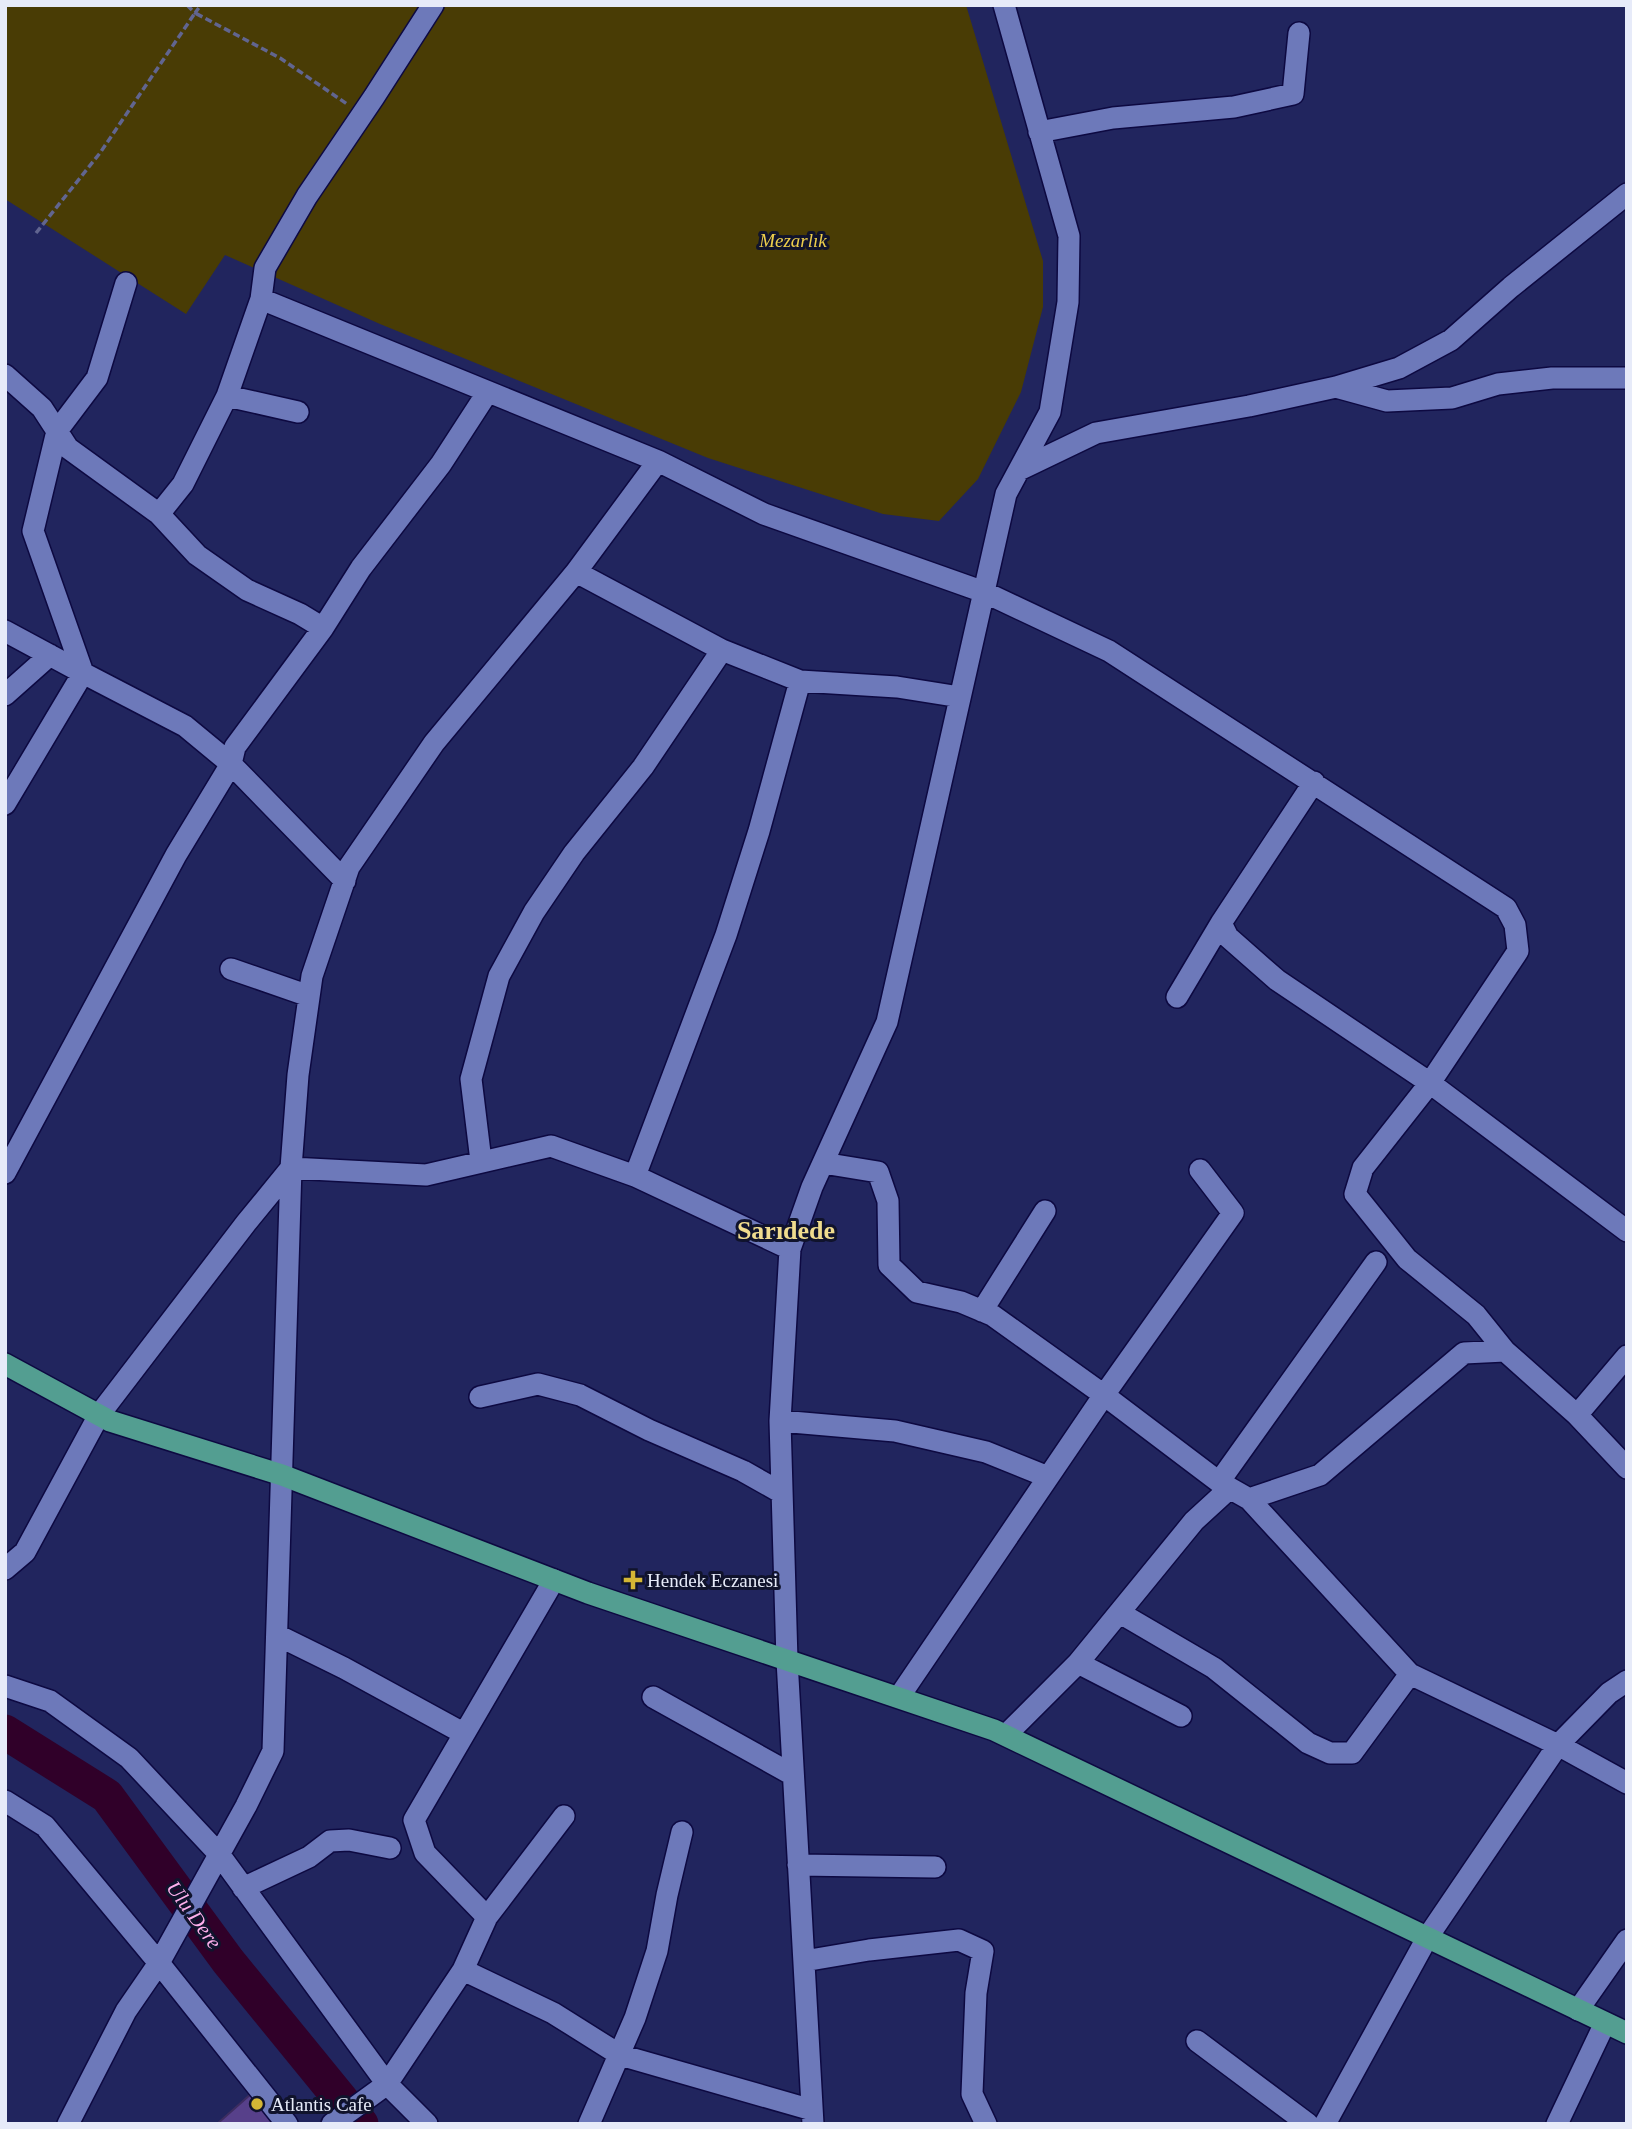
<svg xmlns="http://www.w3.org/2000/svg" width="1632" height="2129" viewBox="0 0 1632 2129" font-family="Georgia,serif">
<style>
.green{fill:#493c05}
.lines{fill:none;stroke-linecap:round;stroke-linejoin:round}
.river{stroke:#300029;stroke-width:35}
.building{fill:#57408a;stroke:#3d2d61;stroke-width:2}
.minor-casing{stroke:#0d0941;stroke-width:24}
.major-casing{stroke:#0d0941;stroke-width:24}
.path{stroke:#616590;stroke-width:3.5;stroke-dasharray:7 3.5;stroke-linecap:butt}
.minor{stroke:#6d79ba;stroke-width:21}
.major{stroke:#539e91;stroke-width:21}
.poi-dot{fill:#d4b635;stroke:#10132c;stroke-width:2.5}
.labels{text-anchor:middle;stroke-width:6;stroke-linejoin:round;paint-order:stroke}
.park-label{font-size:19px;font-style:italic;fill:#edce4b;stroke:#10132c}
.poi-label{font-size:19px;fill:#e7ebf9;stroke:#10132c;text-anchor:start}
.water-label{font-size:21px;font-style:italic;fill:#feafec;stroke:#10132c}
.district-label{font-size:26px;font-weight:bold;fill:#f0dc8e;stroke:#10132c}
</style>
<rect width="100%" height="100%" fill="#21255e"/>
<!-- green -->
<path class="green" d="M5,5H966L1043,261V307L1021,392L978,479L939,521L883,514L708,458L380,324L225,255L186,314L5,199Z"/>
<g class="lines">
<!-- river -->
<path class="river" d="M5,1732L107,1796L228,1961L361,2124"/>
</g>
<!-- building -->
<path class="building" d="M251,2094L276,2124H217Z"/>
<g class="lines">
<!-- minor casing -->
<g class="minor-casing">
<path id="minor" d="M1039,132L1113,118L1234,107L1293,94L1299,33
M126,283L97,378L57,431L33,531L83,673L185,726L231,764L345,881
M261,299L265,268L307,196L374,97L433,5
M5,375L42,408L68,448L159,514L183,484L227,396L261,299L658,461L576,572L434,743L349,867L312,976L298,1075L291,1168L246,1223L99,1415L25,1552L5,1569
M1336,387L1387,401L1452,398L1498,384L1552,378H1627
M227,396L298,412
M658,461L764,514L984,592L1109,651L1506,908L1515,925L1518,951L1430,1083L1363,1168L1355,1194L1407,1259L1476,1315L1505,1351L1577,1415L1627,1468
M1019,470L1096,433L1249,406L1336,387L1399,368L1451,340L1511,287L1627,194
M159,514L197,555L247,590L300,614L323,628
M576,572L722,650L800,681L897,687L960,697
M5,631L83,673L5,804
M5,695L50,655
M1314,782L1221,923L1228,937L1277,980L1430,1083L1627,1231
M231,969L309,996
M1177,997L1221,923
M481,1161L471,1079L499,976L534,912L574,853L643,767L722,650
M823,1163L878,1172L888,1201L889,1265L917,1292L961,1302L992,1315L1104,1395L1233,1213L1200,1170
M5,1173L176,855L231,764L235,747L323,628L361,568L441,464L487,393
M635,1176L726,935L759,831L800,681
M982,1311L1045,1211
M480,1397L538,1384L580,1395L649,1430L743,1471L782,1493
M1577,1415L1627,1356
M780,1421L895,1431L986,1452L1048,1477
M1219,1482L1376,1262
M1249,1499L1320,1475L1464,1353L1505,1351
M1120,1613L1214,1668L1308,1743L1330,1753H1352L1410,1674
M277,1635L344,1668L463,1733
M1078,1663L1181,1716
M5,1686L50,1701L129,1758L219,1854L387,2084L463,1970L487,1917L425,1853L414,1820L554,1580
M653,1697L793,1775
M899,1697L1104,1395L1219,1482L1249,1499L1410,1674L1558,1745L1609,1693L1627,1681
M1006,1735L1078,1663L1194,1521L1230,1488
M5,1801L45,1826L159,1963L287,2124
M798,1865L935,1867
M243,1888L309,1857L330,1841L349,1840L390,1848
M487,1917L564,1816
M804,1961L869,1950L959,1940L983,1951L976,1993L972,2094L986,2124
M463,1970L553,2013L620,2055L812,2110
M1578,2010L1627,1940
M1197,2041L1308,2124
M68,2124L126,2011L159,1963L246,1806L273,1751L291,1168L426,1175L551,1146L635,1176L790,1249
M332,2124L387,2084L427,2124
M589,2124L635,2018L657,1951L667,1895L682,1832
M813,2124L787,1660L780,1421L790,1249L812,1187L887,1022L1006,494L1050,412L1068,302L1069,236L1004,5
M1325,2124L1427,1938L1558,1745L1627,1783
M1557,2124L1605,2023"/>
</g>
<!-- major casing -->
<g class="major-casing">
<path id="major" d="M5,1364L110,1421L282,1475L588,1593L994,1730L1627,2033"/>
</g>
<!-- path -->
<path class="path" d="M187,5L195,13L201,5
M36,233L100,153L195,13L280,58L347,104"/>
<!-- minor -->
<use href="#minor" class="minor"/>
<!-- major -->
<use href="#major" class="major"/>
</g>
<!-- markers -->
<g class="poi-dot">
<path d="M629.5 1569.5h7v7h7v7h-7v7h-7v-7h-7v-7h7z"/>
<circle cx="257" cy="2104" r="7"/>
</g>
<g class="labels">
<!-- park labels -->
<g class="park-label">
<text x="793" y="247">Mezarlık</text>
</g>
<!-- poi labels -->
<g class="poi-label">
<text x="647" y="1587">Hendek Eczanesi</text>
<text x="271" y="2111">Atlantis Cafe</text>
</g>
<!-- water labels -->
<g class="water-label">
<text transform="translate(194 1915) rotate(54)" y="7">Ulu Dere</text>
</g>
<!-- district labels -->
<g class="district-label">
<text x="786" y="1239">Sarıdede</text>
</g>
</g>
<!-- border -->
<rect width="1632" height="2129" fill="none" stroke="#e7ebf9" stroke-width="14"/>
</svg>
